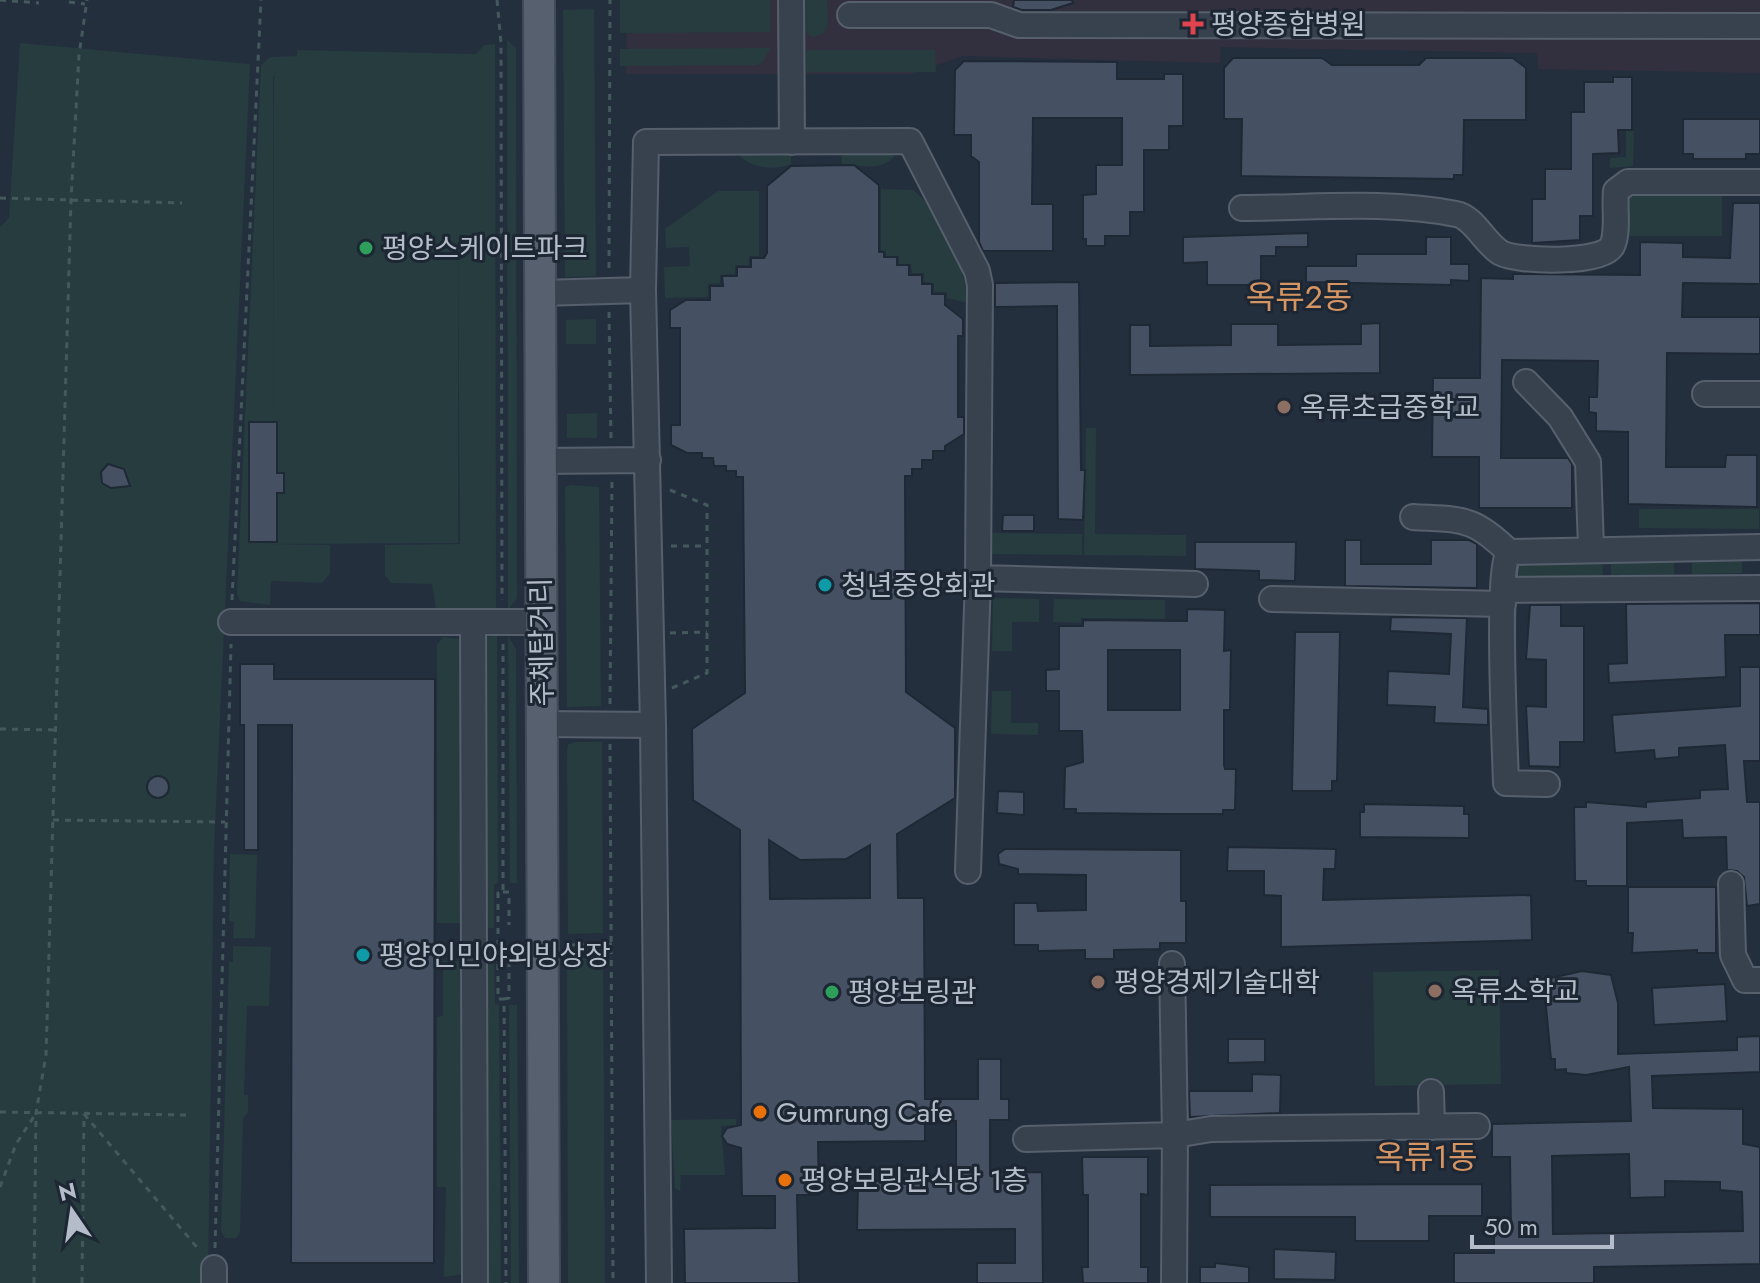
<svg xmlns="http://www.w3.org/2000/svg" width="1760" height="1283" viewBox="0 0 1760 1283" font-family="Jost,'Noto Sans KR',sans-serif">
<style>
.medical{fill:#32303f}
.green{fill:#263c3f;fill-rule:evenodd}
.building{fill:#455162;stroke:#1f2835;stroke-width:2;fill-rule:evenodd}
.lines{fill:none;stroke-linecap:round;stroke-linejoin:round}
.minor-casing{stroke:#565f6c;stroke-width:28}
.major-casing{stroke:#414a57;stroke-width:34}
.path{stroke:#44595c;stroke-width:3;stroke-dasharray:6 6;stroke-linecap:butt}
.minor{stroke:#38414e;stroke-width:24}
.major{stroke:#56606e;stroke-width:30}
.health-dot{fill:#e0444e;stroke:#1d2633;stroke-width:3}
.leisure-dot{fill:#2e9e5b;stroke:#1d2633;stroke-width:3}
.education-dot{fill:#8d6e63;stroke:#1d2633;stroke-width:3}
.culture-dot{fill:#0f9aa8;stroke:#1d2633;stroke-width:3}
.food-dot{fill:#e8710a;stroke:#1d2633;stroke-width:3}
.labels{text-anchor:middle;stroke-width:6;stroke-linejoin:round;paint-order:stroke}
.poi-label{font-size:28px;fill:#b4bcc9;stroke:#1d2633;text-anchor:start}
.street-label{font-size:28px;fill:#b4bcc9;stroke:#1d2633}
.quarter-label{font-size:32px;fill:#d59563;stroke:#1d2633}
</style>
<rect width="100%" height="100%" fill="#242f3e"/>
<!-- medical -->
<path class="medical" d="M627,0H1760V73L1538,69L1537,53L1221,47L1220,63L963,56L911,74H626Z"/>
<!-- green -->
<path class="green" d="M620,0H770V32L620,33Z
M802,0H827L828,25L823,34L812,37L804,30Z
M594,9L596,276L565,277L563,10Z
M507,40L516,48L517,598L508,610Z
M20,43L250,64L214,848L208,1283H0V227L9,218Z
M495,44L496,611L436,609L432,584L391,583L385,575V545L460,544L458,251V543L265,544L330,545V574L322,583L271,581L270,605L240,601L237,594L261,65L270,57L297,56V50L476,54L484,45ZM273,76L277,77H274L273,419Z
M770,48L763,62L756,65L620,66V49Z
M807,50H935L936,72H807L802,61Z
M1626,131H1634L1633,166L1610,168V158L1626,157Z
M791,149V164C776,171 751,168 740,156V153Z
M841,149L893,152L894,157C877,173 861,164 842,164Z
M881,189L913,190C941,211 966,269 968,303L947,298V292H934V283L924,282V273H912L911,264H899V256H886V251L881,250Z
M718,191H759V256H749V265H735V274L720,275V283L708,284V297L665,298L664,267L690,266L689,247L666,248L665,229Z
M1722,193V236H1627V194Z
M596,319V344H566V320Z
M597,413V438H567V414Z
M1086,428H1096L1095,534L1186,535V556L1084,555Z
M571,485L599,487L601,706L567,707L565,487Z
M1639,509H1759V529L1639,528Z
M988,533L1082,534V555L987,554Z
M1692,555H1742V573L1692,574Z
M1602,557L1603,581L1518,582L1520,562Z
M1611,557H1674V581H1611Z
M993,598L1039,599V622H1012V651H992Z
M1054,599L1165,600V619L1081,618V623L1053,622Z
M497,636L498,883L494,884V928H482L484,637Z
M508,636L516,649L517,883H510Z
M443,637L465,640L468,923H437V645Z
M992,691H1011V723H1038V735L991,734Z
M575,742H602L603,933L568,934L567,750L568,744Z
M230,854L257,855L255,938H233L234,922L229,921Z
M233,946L271,947L269,1006H247L244,1095H248V1112L243,1118L240,1232L236,1238H225L221,1231L229,962H233Z
M482,955H494L495,1004L499,1005L501,1283H484Z
M567,955H603L605,1283H568Z
M443,961H468L463,1274L444,1277L446,1187H437V1017L443,1016Z
M1499,970L1501,1084L1375,1086L1373,972Z
M509,1005H517L519,1283H511Z
M736,1119V1125L721,1126L725,1175H681L680,1191L675,1188L671,1120Z"/>
<!-- building -->
<path class="building" d="M1014,0H1072L1073,3L1051,10H1022L1013,7Z
M1233,58H1322L1332,65H1419L1426,58H1513L1526,68V120H1464L1463,175H1454V179L1241,176L1242,119H1224V68Z
M964,61L1117,62V79H1164V74H1183V126H1169V150H1144V212H1130V236H1105V246H1086V239H1083V195L1096,194V165H1122V118H1033L1032,204H1053V251H983L979,242V162L971,156V135H954L955,70Z
M1613,77H1632V130H1618L1619,153L1593,154V216H1580V240L1532,243V199H1545V169H1571V112H1584V82H1613Z
M1683,119H1760V154H1746V159H1693V154H1683Z
M854,165L879,185V252H884V257H897V265H909V275H922V284H932V294H945V305L963,319V336H958V417H964V434L945,446V451H933V460H922V469H912V476H905L906,692L955,728V798L897,834L898,898H924L925,1099H978V1059H1001V1099H1009V1120H990V1173L1042,1172L1043,1283H977V1263H1015V1229L857,1230L858,1181H956V1121H925V1141L818,1142L819,1195H797L799,1283H685L684,1229L775,1228V1196H742L741,1148L727,1144L722,1136L727,1128L741,1125L740,830L693,800L692,729L745,693L743,477H736V471H726V466H714L713,458H702V453H687L671,445V425H680V328H670V310L686,300H710V286H723L722,276H737V267H751V258H764L767,253V186L791,166ZM769,840L800,860L846,859L870,845V898L770,899Z
M1733,203H1760V284L1683,283L1682,317H1760V354L1667,353L1666,467H1725L1726,455H1757V507L1628,504V432L1596,431V413L1589,412V397H1597L1598,361L1502,360L1501,458H1568L1572,464V508H1479V457H1432L1433,378H1480L1481,278L1513,279V274L1640,275V242L1683,243V257L1730,258Z
M1308,233V247H1276V256H1261V285H1207V262L1183,263V237Z
M1426,237H1451V264H1469V281L1451,280V285L1306,282V266H1356V254H1426Z
M1079,282L1081,470H1085L1083,520L1058,519L1057,306L995,307V283Z
M1380,323V373L1130,375V325H1150V346L1231,345V324H1278V345L1361,344V324Z
M249,422H277V473H284V493H277V542H249Z
M108,464L124,469L130,486L111,488L102,483L101,472Z
M1003,515H1034V531H1002Z
M1345,540H1361V564H1431V540H1469L1477,544V588L1345,586Z
M1195,542H1296L1295,581L1259,580V571L1195,569Z
M1760,603V635H1725L1726,677L1609,683L1608,664L1627,663L1626,604Z
M1530,605H1561V626H1584V742H1560V767L1529,766L1526,706L1546,707V660L1526,659Z
M1187,609L1225,610L1224,651L1231,650L1230,710H1224V765L1225,769H1236L1235,810H1223V814H1163L1076,813V809H1064L1065,767L1083,762L1082,731H1059V691H1046V670L1059,669V626H1083V620L1187,621ZM1108,650H1180V710H1108Z
M1391,617L1467,618L1463,707L1488,709V725L1434,723L1435,707L1387,705L1388,671L1449,674L1451,634L1390,631Z
M1295,632H1340L1337,781H1332V791H1292Z
M240,664H274V679H435L434,1263H291L292,725H258V850H244V725H240Z
M1740,667H1760V761H1744L1747,802H1760V904L1747,906L1744,877L1737,871L1727,870L1726,837L1683,838L1682,820L1627,823V886H1586V881H1575L1574,807H1586V802L1646,807V802L1700,798V790L1728,789L1725,745L1679,748V757L1655,759L1654,750L1615,753L1612,715L1740,706Z
M147 787a11 11 0 1 1 22 0a11 11 0 1 1-22 0Z
M998,791L1024,792V815L997,813Z
M1364,804L1464,806V814H1469V838L1360,837V812H1364Z
M1228,847L1336,849L1335,869H1324L1323,900L1531,895L1532,940L1281,947V896L1264,895V871H1227Z
M1005,849L1181,850V901H1186V943H1160V949L1114,950V959H1085V950L1038,951V945H1014V903H1037L1038,911L1086,910V875L1018,874V869L999,864L998,854Z
M1628,887H1716V953H1697V950L1632,953L1633,933H1628Z
M1582,971L1611,975L1618,1003V1054L1737,1050V1037L1760,1036V1072L1652,1076L1653,1108L1743,1109V1144L1760,1147V1264L1594,1267V1283H1454V1253H1494V1233H1511L1510,1157H1492V1124L1631,1121L1629,1067L1586,1075L1566,1073V1069L1555,1070V1059H1551L1546,1007L1551,978ZM1629,1154L1630,1198L1665,1197V1181L1720,1182V1190L1742,1192L1743,1231L1553,1234L1552,1156Z
M1725,984L1727,1021L1654,1025L1652,988Z
M1228,1039H1265V1062L1228,1063Z
M1252,1074L1281,1075L1280,1113L1190,1117L1189,1091H1252Z
M1082,1157H1148V1195L1141,1194V1267H1148V1283H1083L1082,1267H1088V1195H1083Z
M1482,1184V1216H1429V1241H1355V1217H1210V1185Z
M1274,1249L1336,1252L1335,1280L1274,1279Z
M1215,1263L1249,1267V1283H1200V1267H1215Z"/>
<g class="lines">
<!-- minor casing -->
<g class="minor-casing">
<path id="minor" d="M791,0L792,142
M850,15H991L1019,25L1760,26
M1242,208C1312,208 1387,200 1456,214C1474,217 1485,244 1501,253C1518,262 1603,264 1612,246C1619,232 1614,207 1616,191L1628,182H1760
M643,290L646,142L910,141L977,271L980,285L978,578L968,871
M540,293L643,290L653,725L542,724
M1526,382L1560,417L1588,462L1591,548
M1705,394H1760
M541,461L648,460
M1413,517C1462,520 1472,516 1509,552
M978,578L1195,584
M1503,590L1760,588
M1272,599L1503,604
M231,622H540
M473,622L475,1283
M653,725L659,1283
M1547,784L1506,783C1505,749 1496,568 1509,552L1760,547
M1731,884L1733,955L1745,980H1760
M1431,1092L1432,1127
M1026,1139L1175,1135L1172,964
M214,1283V1268
M1174,1283L1175,1135L1211,1129L1477,1126"/>
</g>
<!-- major casing -->
<g class="major-casing">
<path id="major" d="M539,0L544,1283"/>
</g>
<!-- path -->
<path class="path" d="M0,0L39,3
M497,0L501,43L502,600
M69,2L85,4
M0,198L182,203
M609,268L610,0
M609,312L611,440
M670,490L707,505V673L672,688
M671,546H707
M232,600L261,0
M670,633L707,632
M503,644V892L498,893V999H504L506,1283
M610,704L612,480
M0,729L55,730
M610,744L613,1283
M53,820L225,822
M503,892H509V925
M570,945L613,944
M504,999L509,998V960
M0,1112L186,1115
M84,1114L200,1251
M0,1187L16,1144L35,1115
M215,1248L231,644
M34,1283L36,1113L46,1055L71,200L79,55L87,0
M82,1283L84,1114"/>
<!-- minor -->
<use href="#minor" class="minor"/>
<!-- major -->
<use href="#major" class="major"/>
</g>
<!-- markers -->
<path class="health-dot" d="M1189 12h8v8h8v8h-8v8h-8v-8h-8v-8h8z"/>
<g class="leisure-dot">
<circle cx="366" cy="248" r="8"/>
<circle cx="832" cy="992" r="8"/>
</g>
<g class="education-dot">
<circle cx="1284" cy="407" r="8"/>
<circle cx="1098" cy="982" r="8"/>
<circle cx="1435" cy="991" r="8"/>
</g>
<g class="culture-dot">
<circle cx="825" cy="585" r="8"/>
<circle cx="363" cy="955" r="8"/>
</g>
<g class="food-dot">
<circle cx="760" cy="1112" r="8"/>
<circle cx="785" cy="1180" r="8"/>
</g>
<g class="labels">
<!-- poi labels -->
<g class="poi-label">
<text x="1211" y="34">평양종합병원</text>
<text x="382" y="258">평양스케이트파크</text>
<text x="1300" y="417">옥류초급중학교</text>
<text x="841" y="595">청년중앙회관</text>
<text x="379" y="965">평양인민야외빙상장</text>
<text x="1114" y="992">평양경제기술대학</text>
<text x="1451" y="1001">옥류소학교</text>
<text x="848" y="1002">평양보링관</text>
<text x="776" y="1122">Gumrung Cafe</text>
<text x="801" y="1190">평양보링관식당 1층</text>
</g>
<!-- street labels -->
<g class="street-label">
<text transform="translate(541 642) rotate(-91)" y="10">주체탑거리</text>
</g>
<!-- quarter labels -->
<g class="quarter-label">
<text x="1299" y="308">옥류2동</text>
<text x="1426" y="1168">옥류1동</text>
</g>
</g>
<!-- north arrow -->
<g transform="translate(72 1211) rotate(347)" stroke="#1d2633" stroke-width="6" paint-order="stroke">
<path d="M0-6L14 30L0 20L-14 30Z" fill="#b4bcc9"/>
<text y="-12" font-size="22" font-weight="bold" text-anchor="middle" fill="#b4bcc9">N</text>
</g>
<!-- scale -->
<path d="M1472 1235v12h140v-12" fill="none" stroke="#b4bcc9" stroke-width="4"/>
<text x="1484" y="1235" font-size="24" fill="#b4bcc9" stroke="#1d2633" stroke-width="6" paint-order="stroke">50 m</text>
</svg>
